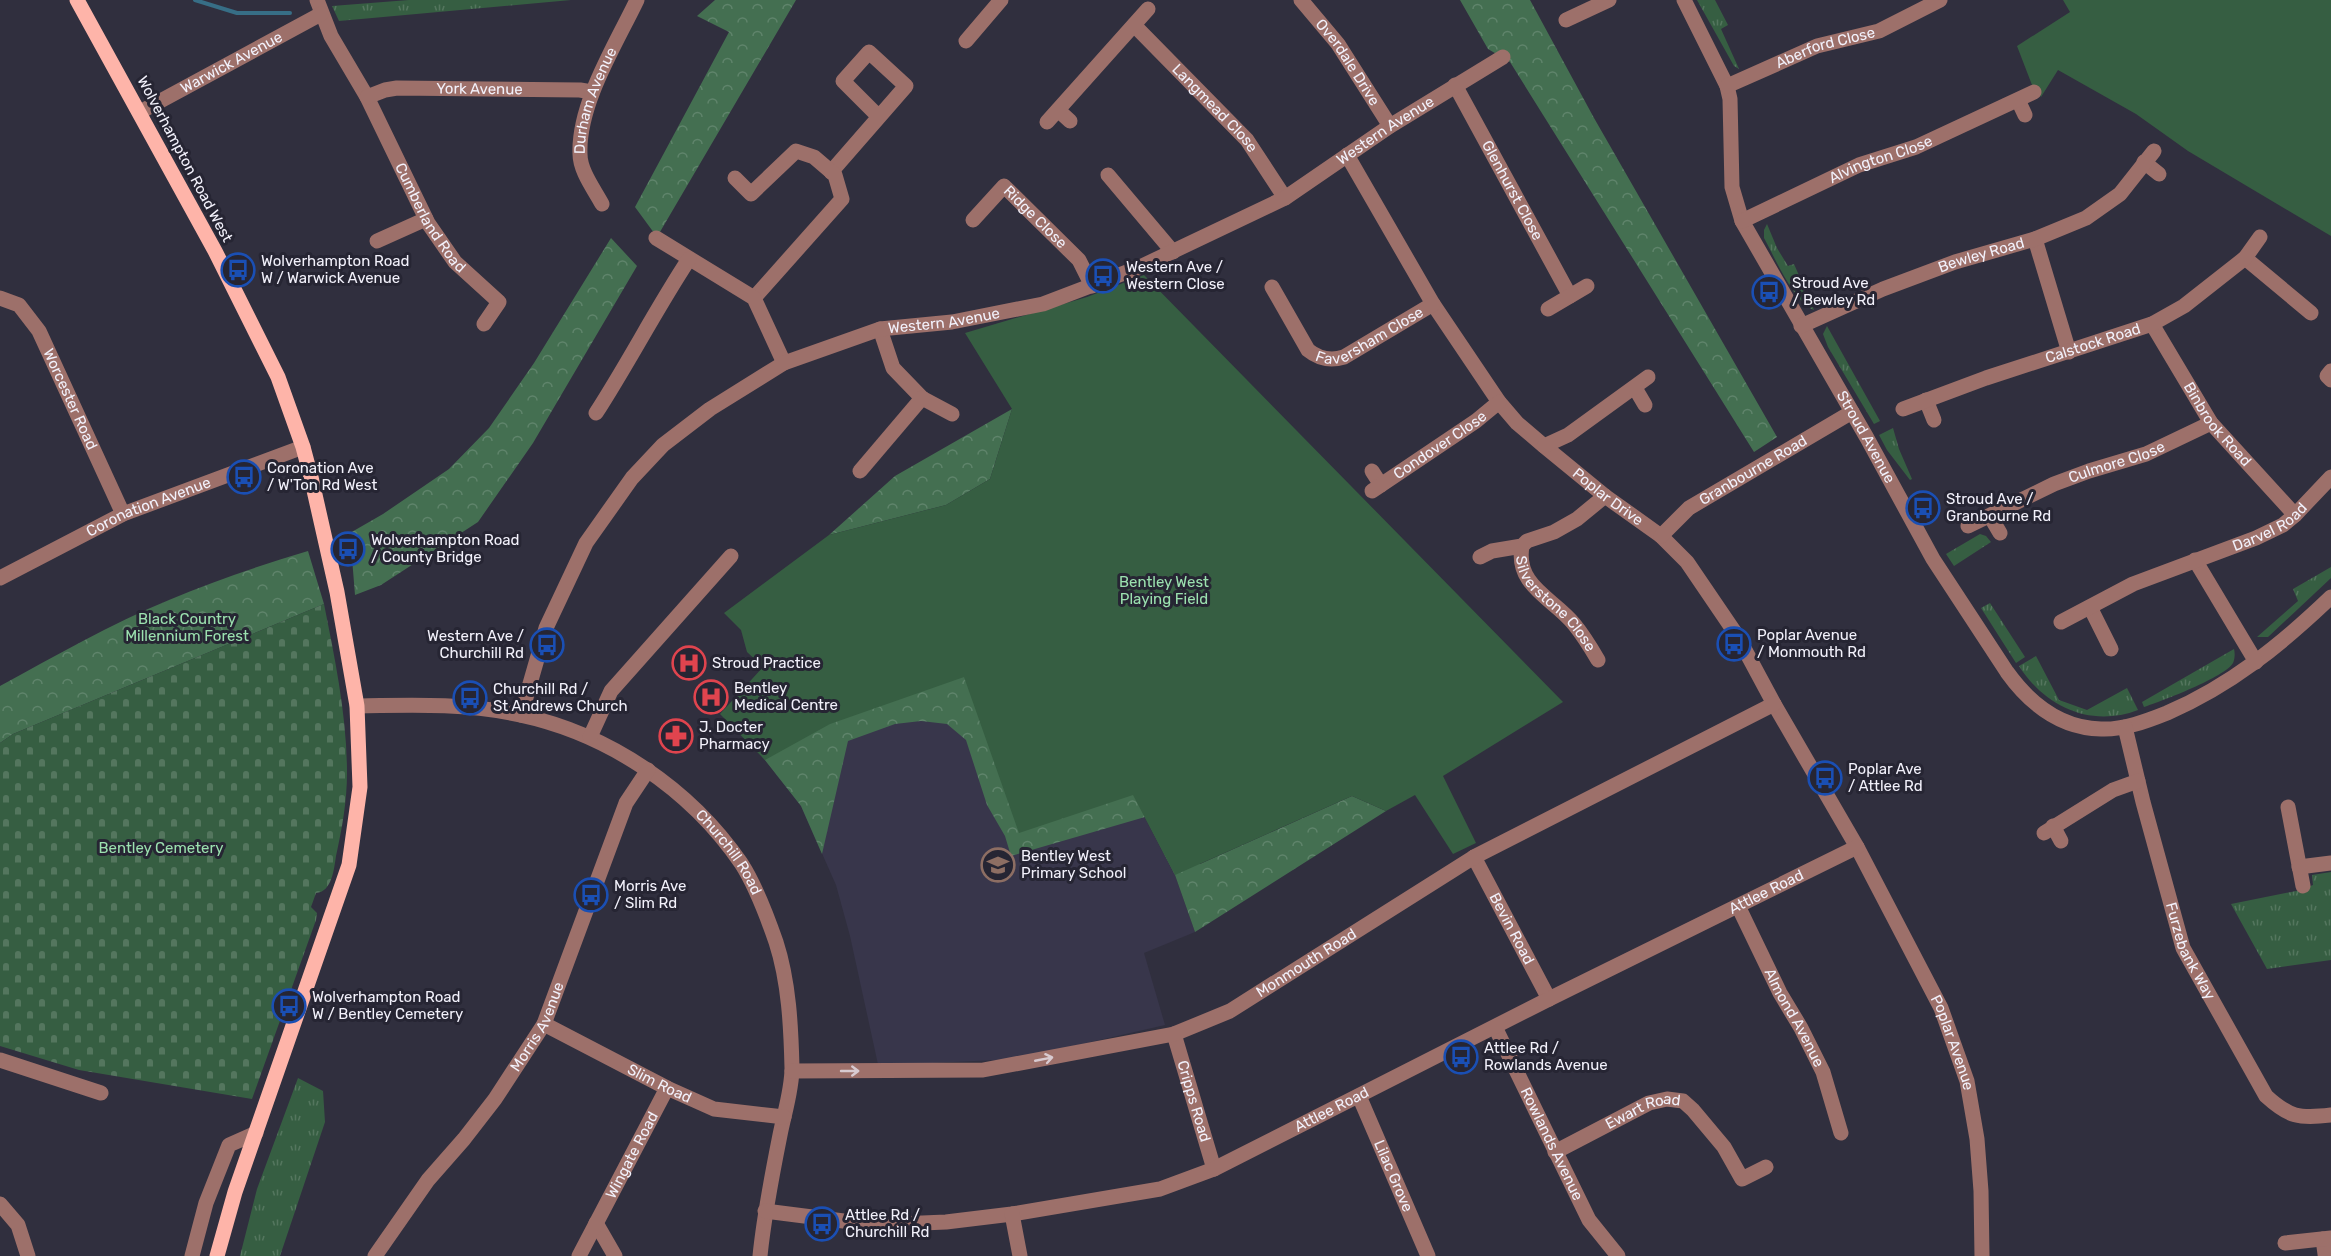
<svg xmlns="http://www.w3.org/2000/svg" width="2331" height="1256" viewBox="0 0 2331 1256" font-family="Rubik,sans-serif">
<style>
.built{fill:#38364b}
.grass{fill:url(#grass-tufts)}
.forest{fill:url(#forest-crowns)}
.cemetery{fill:url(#cemetery-stones)}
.park{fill:#365e42}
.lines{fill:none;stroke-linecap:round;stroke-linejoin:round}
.stream{stroke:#376e86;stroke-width:4}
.minor{stroke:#9d706a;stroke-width:15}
.major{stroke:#feb4a9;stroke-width:15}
.oneway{stroke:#d8cad0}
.labels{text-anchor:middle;stroke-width:6;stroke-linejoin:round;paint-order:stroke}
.street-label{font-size:15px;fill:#f2f1fb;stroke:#262533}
.poi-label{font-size:15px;fill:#f2f1fb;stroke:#262533;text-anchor:start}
.park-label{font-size:15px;fill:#9be1af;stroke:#262533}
</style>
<defs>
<pattern id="grass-tufts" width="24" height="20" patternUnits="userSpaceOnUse" patternTransform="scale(1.5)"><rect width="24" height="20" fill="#365e42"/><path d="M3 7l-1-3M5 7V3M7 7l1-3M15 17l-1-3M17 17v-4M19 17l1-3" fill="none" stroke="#54765e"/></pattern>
<pattern id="forest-crowns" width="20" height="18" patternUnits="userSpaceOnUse" patternTransform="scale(1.5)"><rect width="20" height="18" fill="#446f51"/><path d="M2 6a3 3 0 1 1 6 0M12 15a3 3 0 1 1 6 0" fill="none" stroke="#5f846b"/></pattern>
<pattern id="cemetery-stones" width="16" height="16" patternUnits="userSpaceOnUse" patternTransform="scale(1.5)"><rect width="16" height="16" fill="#365e42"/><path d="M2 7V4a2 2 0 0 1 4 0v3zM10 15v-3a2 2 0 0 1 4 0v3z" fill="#54765e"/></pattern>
</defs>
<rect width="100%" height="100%" fill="#302f3e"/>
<!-- built -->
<path class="built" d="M964,677L1133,795L1175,875L1195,932L1144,953L1165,1025L1017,1059L933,1063L879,1069L850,936L836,885L801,806L765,760Z"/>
<!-- grass -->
<path class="grass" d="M409,0H571L339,21L332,6Z
M1697,0H1715L1728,25L1721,29L1739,69L1734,66Z
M1767,224L1777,248L1788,266L1794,264L1814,310C1794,303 1774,256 1764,238V230Z
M1827,326L1880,421L1874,424L1828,347L1823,334Z
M1893,428L1899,449L1912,479L1910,480L1887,450L1879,435Z
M1980,534L1986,536L1991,542L1954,566L1946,554Z
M2331,567V578L2268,637H2257L2298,601L2293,589Z
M1990,603L2025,657L2016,663L1981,608Z
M2234,649C2235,653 2235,658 2233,663C2225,677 2162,701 2144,707L2142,702Z
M2036,656L2059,700L2087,710L2127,688L2138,710C2091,728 2045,707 2019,666Z
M2331,872V960L2267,969L2231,904L2296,891L2313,885L2312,875Z
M298,1078L323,1091L325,1122L280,1256H240L257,1189Z"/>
<!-- forest -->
<path class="forest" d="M715,0H796L657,237L635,207L729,32L697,16Z
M1460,0H1530L1594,118L1777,437L1754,452L1510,62L1488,49Z
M611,238L637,266L533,443L478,522L381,585L355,595L350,533L383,514L449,469L489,428L534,363Z
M1012,409L990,479L946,505L829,535L895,476Z
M308,551L324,604L13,734L0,743V686C55,656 111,624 169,600C214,581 261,565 308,551Z
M964,667L1139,785L1200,864L1352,796L1386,811L1195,932L1175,875L1145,817L1011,856L1005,836L987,805L966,740L947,724L921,721L895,724L848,741L822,854L801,806L757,750Z"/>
<!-- cemetery -->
<path class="cemetery" d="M324,604C335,659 347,717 347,773C347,801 342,829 336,856C334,869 332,892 316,893L311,907L317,913L316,920L252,1099L79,1070L0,1046V743L13,734Z"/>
<!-- park -->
<path class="park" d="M2063,0H2331V236L2188,151L2136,114L2058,70L2041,97L2032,85L2017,46L2070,12Z
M1144,275L1563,702L1443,776L1476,843L1453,854L1415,795L1386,811L1352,796L1175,875L1133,795L1019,833L964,677L830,724L765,760L720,714L763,667L747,652L741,630L724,613L829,535L946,505L990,479L1012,409L965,333L1087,297Z"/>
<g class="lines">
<!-- stream -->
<path class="stream" d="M195,0L237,13H290"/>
<!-- minor -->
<g class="minor">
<path id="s1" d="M317,0L331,36L367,97L428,223L455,262L499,302L484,324"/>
<path id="s2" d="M1301,0L1338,44L1390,126"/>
<path id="s3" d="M1684,0L1727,86L1730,99L1732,187L1742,221L1867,438L1933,559L2007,672C2030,704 2060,728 2101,729C2123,730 2147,721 2167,713C2230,686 2282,644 2331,597"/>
<path d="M1566,20L1609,0"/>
<path id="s4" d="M1134,25L1247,140L1285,198"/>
<path d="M966,41L1001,0"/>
<path id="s5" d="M1455,85L1570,296"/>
<path id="s6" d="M1727,86L1817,46L1879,31L1940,0"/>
<path id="s7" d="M367,97L385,90L397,88L580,90L592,92"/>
<path d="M2018,100L2025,115"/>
<path d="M1058,110L1070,121"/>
<path id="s8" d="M140,112L321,14"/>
<path d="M1047,122L1148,9"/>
<path id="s9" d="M1347,155L1433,304L1499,402L1517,423L1544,446L1605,496L1661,536L1687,562L1738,637L1774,704L1857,847L1941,1008L1967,1081L1977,1139L1981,1191L1982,1256"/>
<path d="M2144,162L2159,174"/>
<path d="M831,172L906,86L869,52L843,81L878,116"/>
<path d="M1108,175L1173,252"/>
<path d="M735,178L751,194L796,151L814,157L835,175L842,199L754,298"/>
<path id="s10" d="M602,204C594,189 580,171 580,154C578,104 616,44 637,0"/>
<path id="s11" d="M973,220L1004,186L1079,260L1092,286"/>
<path id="s12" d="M1742,221L1859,165L1916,147L2034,92"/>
<path d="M656,238L754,298L784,363"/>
<path d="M2035,239L2069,352"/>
<path d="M377,241L426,219"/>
<path d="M2245,258L2311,313"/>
<path id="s13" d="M1272,287L1308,350C1319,359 1331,361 1344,357L1433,304"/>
<path id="s14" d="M0,298L19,305L39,331L123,514"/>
<path d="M1548,309L1587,286"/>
<path id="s15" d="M2152,324L2211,423L2295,515"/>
<path id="s16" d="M1801,326L1883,289L1955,262L2035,239L2086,218L2120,194L2154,151"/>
<path d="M880,329L893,368L922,398L952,414"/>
<path d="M2331,371L2327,376L2331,380"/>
<path d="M1635,388L1645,405"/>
<path d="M1926,400L1934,420"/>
<path id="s17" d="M1903,409L1986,378L2152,324L2184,306L2245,258L2260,237"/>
<path d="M596,413C629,362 656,309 689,259"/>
<path d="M1544,446L1568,435L1648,377"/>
<path d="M860,471L922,398"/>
<path d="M1372,471L1381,485"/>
<path id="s18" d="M1372,491L1476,421L1499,402"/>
<path d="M1990,516L2000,533"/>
<path id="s19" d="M1968,526L2054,484L2089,471L2146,454L2211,423"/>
<path id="s20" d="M1661,536L1689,508L1852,412"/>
<path id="s21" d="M1522,546C1515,586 1553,598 1574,624C1583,635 1591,648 1598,660"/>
<path d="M1480,557L1492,551L1522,546L1527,541L1554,532L1577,519L1605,496"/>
<path d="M2195,560L2256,662"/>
<path id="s22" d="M0,578L123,514L303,447"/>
<path d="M2090,607L2111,649"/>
<path id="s23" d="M2061,622L2133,584L2256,538L2283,525L2295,515L2331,477"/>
<path id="s24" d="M357,706C412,705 467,703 520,715C609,734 690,789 741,863C756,886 767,916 776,942C789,982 791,1027 792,1068C792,1090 784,1114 780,1135C772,1175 764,1215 760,1256"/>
<path id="s25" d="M521,715L546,628L586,543L632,478L663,445L710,409L784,363L880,329L952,322L1043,304L1140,267L1285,198L1390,126L1503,57"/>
<path id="s26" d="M2125,727L2143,802L2183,948L2266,1096C2289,1117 2299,1119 2331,1115"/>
<path d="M590,737L611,691L731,556"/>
<path d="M2288,807L2303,886"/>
<path d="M2053,826L2061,841"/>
<path d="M2044,833L2113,790L2138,781"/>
<path id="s27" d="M1474,857L1549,999"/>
<path d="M2299,867L2331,863"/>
<path id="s28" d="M1739,908L1780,993L1801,1028L1823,1072L1841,1133"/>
<path id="s29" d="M544,1024L667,1088L714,1109L784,1117"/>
<path id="s30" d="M1495,1027L1589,1220L1618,1256"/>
<path id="s31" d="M1174,1034L1214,1169"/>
<path d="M0,1060L101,1093"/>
<path id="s32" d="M792,1071L983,1070L1174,1034L1230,1011L1474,857L1774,704"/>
<path id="s33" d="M1359,1096L1428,1256"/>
<path id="s34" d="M1555,1152L1649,1103L1667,1099L1683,1101L1693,1110L1724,1147L1742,1179L1766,1167"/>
<path d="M0,1204L18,1225L28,1256"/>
<path id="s35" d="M765,1211L875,1225L946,1222L1012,1214L1160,1189L1214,1169L1549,999L1857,847"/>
<path d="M1012,1214L1020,1256"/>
<path d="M596,1223L615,1256"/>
<path d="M2323,1239L2325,1254"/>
<path d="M2285,1243L2331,1238"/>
<path d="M192,1256L206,1203L229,1145L256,1133"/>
<path id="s36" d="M375,1256L428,1180L464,1139L495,1099L544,1024L626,803L648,770"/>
<path id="s37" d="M579,1256L667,1088"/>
</g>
<!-- major -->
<path class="major" d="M77,0L215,251L278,377L303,447L311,477L337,592L357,706L360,787L349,865L235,1192L217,1256"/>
</g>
<!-- one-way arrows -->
<defs><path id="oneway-shaft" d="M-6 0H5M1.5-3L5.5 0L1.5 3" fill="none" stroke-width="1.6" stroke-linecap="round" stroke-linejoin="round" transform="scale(1.5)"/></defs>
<g class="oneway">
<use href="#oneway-shaft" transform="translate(1044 1059) rotate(-11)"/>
<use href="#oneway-shaft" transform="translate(850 1071)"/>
</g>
<!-- icons -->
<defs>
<g id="bus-ring" transform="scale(1.725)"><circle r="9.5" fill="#262533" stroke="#1a4fb4" stroke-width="1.5"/><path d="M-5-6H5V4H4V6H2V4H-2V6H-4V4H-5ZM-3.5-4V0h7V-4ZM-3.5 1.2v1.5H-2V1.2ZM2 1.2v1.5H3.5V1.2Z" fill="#1a4fb4"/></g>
<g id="hospital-ring" transform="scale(1.725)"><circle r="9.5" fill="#262533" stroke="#e0444e" stroke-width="1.5"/><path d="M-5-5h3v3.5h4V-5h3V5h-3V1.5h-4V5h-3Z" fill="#e0444e"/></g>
<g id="pharmacy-ring" transform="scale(1.725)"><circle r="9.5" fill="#262533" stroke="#e0444e" stroke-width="1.5"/><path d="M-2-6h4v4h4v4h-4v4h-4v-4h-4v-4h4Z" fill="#e0444e"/></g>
<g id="school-ring" transform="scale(1.725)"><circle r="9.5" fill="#262533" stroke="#8d6e63" stroke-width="1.5"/><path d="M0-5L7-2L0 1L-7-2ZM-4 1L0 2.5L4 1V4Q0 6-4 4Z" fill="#8d6e63"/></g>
</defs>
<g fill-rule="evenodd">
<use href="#bus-ring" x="238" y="270"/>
<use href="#bus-ring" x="1103" y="276"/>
<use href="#bus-ring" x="1769" y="292"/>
<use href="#bus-ring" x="244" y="477"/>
<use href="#bus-ring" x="1923" y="508"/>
<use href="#bus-ring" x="348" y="549"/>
<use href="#bus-ring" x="1734" y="644"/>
<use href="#bus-ring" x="547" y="645"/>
<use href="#hospital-ring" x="689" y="663"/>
<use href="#hospital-ring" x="711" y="697"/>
<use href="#bus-ring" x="470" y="698"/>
<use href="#pharmacy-ring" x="676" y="736"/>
<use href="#bus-ring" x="1825" y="778"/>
<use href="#school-ring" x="998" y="865"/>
<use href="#bus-ring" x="591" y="895"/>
<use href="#bus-ring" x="289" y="1006"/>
<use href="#bus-ring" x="1461" y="1057"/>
<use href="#bus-ring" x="822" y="1224"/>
</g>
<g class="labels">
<!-- street labels -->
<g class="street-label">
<text dy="5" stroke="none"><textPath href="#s6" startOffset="106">Aberford Close</textPath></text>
<text dy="5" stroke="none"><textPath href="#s2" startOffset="78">Overdale Drive</textPath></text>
<text dy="5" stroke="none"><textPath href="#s8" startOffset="104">Warwick Avenue</textPath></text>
<text dy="5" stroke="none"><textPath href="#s7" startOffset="114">York Avenue</textPath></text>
<text dy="5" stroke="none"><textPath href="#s10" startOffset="111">Durham Avenue</textPath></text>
<text dy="5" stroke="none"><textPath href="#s4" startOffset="116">Langmead Close</textPath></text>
<text dy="5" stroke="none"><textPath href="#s25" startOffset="1108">Western Avenue</textPath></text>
<text transform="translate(185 159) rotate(62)" y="5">Wolverhampton Road West</text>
<text dy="5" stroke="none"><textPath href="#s12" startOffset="152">Alvington Close</textPath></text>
<text dy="5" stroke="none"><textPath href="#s5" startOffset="120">Glenhurst Close</textPath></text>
<text dy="5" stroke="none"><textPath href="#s1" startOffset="246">Cumberland Road</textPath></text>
<text dy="5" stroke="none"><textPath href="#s11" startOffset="90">Ridge Close</textPath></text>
<text dy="5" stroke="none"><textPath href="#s16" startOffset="194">Bewley Road</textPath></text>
<text dy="5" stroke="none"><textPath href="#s25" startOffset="622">Western Avenue</textPath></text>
<text dy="5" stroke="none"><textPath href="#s13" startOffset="142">Faversham Close</textPath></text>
<text dy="5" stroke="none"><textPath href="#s17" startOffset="201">Calstock Road</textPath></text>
<text dy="5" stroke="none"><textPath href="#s14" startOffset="128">Worcester Road</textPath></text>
<text dy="5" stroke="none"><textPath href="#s15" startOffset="120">Binbrook Road</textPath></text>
<text dy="5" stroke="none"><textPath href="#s3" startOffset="482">Stroud Avenue</textPath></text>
<text dy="5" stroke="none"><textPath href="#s18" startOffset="82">Condover Close</textPath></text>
<text dy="5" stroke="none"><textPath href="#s19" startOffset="162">Culmore Close</textPath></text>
<text dy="5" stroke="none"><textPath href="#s20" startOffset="114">Granbourne Road</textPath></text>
<text dy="5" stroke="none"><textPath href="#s9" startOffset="435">Poplar Drive</textPath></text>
<text dy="5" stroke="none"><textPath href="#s22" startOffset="165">Coronation Avenue</textPath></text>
<text dy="5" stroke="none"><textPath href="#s23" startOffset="230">Darvel Road</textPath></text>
<text dy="5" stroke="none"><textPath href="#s21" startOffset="70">Silverstone Close</textPath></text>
<text dy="5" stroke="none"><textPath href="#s24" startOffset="420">Churchill Road</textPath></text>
<text dy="5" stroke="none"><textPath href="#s35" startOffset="1074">Attlee Road</textPath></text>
<text dy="5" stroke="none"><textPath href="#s27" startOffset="81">Bevin Road</textPath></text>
<text dy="5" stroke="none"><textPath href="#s26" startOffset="234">Furzebank Way</textPath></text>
<text dy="5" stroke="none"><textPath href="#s32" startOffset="536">Monmouth Road</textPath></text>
<text dy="5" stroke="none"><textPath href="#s28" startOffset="123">Almond Avenue</textPath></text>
<text dy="5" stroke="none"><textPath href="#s36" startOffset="282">Morris Avenue</textPath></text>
<text dy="5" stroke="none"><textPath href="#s9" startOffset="1088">Poplar Avenue</textPath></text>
<text dy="5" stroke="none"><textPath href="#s29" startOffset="130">Slim Road</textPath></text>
<text dy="5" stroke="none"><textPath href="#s31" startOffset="70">Cripps Road</textPath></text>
<text dy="5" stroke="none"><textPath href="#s35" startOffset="588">Attlee Road</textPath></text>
<text dy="5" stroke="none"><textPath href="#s34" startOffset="98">Ewart Road</textPath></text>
<text dy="5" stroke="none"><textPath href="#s30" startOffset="130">Rowlands Avenue</textPath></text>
<text dy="5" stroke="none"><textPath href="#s37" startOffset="114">Wingate Road</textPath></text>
<text dy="5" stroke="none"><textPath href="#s33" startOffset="87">Lilac Grove</textPath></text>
</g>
<!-- poi labels -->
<g class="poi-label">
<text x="261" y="266">Wolverhampton Road<tspan x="261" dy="17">W / Warwick Avenue</tspan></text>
<text x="1126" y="272">Western Ave /<tspan x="1126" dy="17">Western Close</tspan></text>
<text x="1792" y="288">Stroud Ave<tspan x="1792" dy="17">/ Bewley Rd</tspan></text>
<text x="267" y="473">Coronation Ave<tspan x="267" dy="17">/ W'Ton Rd West</tspan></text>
<text x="1946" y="504">Stroud Ave /<tspan x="1946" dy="17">Granbourne Rd</tspan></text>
<text x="371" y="545">Wolverhampton Road<tspan x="371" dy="17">/ County Bridge</tspan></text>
<text x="1757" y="640">Poplar Avenue<tspan x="1757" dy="17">/ Monmouth Rd</tspan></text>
<text x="524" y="641" text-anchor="end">Western Ave /<tspan x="524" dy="17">Churchill Rd</tspan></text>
<text x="712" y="668">Stroud Practice</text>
<text x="734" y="693">Bentley<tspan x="734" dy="17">Medical Centre</tspan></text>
<text x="493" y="694">Churchill Rd /<tspan x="493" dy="17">St Andrews Church</tspan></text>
<text x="699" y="732">J. Docter<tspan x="699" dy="17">Pharmacy</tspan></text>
<text x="1848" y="774">Poplar Ave<tspan x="1848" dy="17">/ Attlee Rd</tspan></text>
<text x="1021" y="861">Bentley West<tspan x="1021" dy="17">Primary School</tspan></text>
<text x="614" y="891">Morris Ave<tspan x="614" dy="17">/ Slim Rd</tspan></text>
<text x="312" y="1002">Wolverhampton Road<tspan x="312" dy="17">W / Bentley Cemetery</tspan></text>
<text x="1484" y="1053">Attlee Rd /<tspan x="1484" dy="17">Rowlands Avenue</tspan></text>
<text x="845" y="1220">Attlee Rd /<tspan x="845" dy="17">Churchill Rd</tspan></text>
</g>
<!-- park labels -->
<g class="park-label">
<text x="1164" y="587">Bentley West<tspan x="1164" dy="17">Playing Field</tspan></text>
<text x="187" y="624">Black Country<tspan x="187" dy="17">Millennium Forest</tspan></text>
<text x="161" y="853">Bentley Cemetery</text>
</g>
</g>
</svg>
